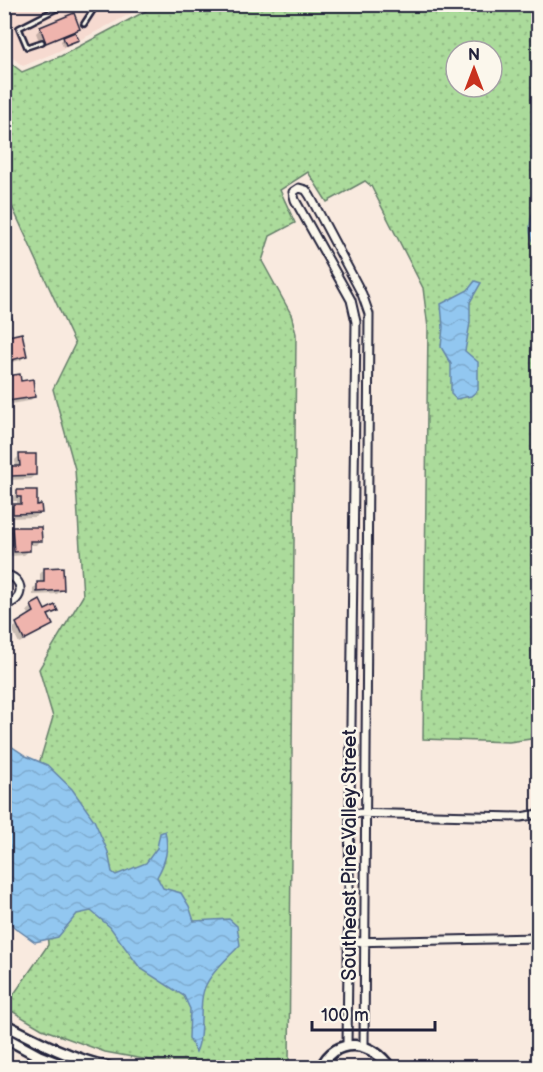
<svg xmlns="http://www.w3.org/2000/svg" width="543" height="1072" viewBox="0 0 543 1072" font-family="'Balsamiq Sans',sans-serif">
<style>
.built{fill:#f6dad0}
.grass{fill:url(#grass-dots);stroke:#667e6b;stroke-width:1.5;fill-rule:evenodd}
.water{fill:url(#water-waves);stroke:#6585a8;stroke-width:1.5}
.shadow{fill:#0003}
.building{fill:#efb4ad;stroke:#22223b;stroke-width:1.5}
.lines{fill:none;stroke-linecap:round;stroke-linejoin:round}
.lane-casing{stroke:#22223b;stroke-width:8}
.street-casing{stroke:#22223b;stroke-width:11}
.secondary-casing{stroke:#22223b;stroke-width:14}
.lane{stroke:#fbf7ec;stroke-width:3}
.street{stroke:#fbf7ec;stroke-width:7}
.secondary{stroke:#fbf7ec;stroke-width:9}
.labels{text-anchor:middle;stroke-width:5;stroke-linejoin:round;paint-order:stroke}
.street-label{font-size:20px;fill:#22223b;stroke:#fbf7ec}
</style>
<defs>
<pattern id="grass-dots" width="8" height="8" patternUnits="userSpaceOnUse" patternTransform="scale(1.5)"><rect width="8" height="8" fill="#abdb9b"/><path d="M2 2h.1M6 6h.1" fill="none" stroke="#93bc86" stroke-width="1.8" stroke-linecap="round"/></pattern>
<pattern id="water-waves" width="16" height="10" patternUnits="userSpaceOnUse" patternTransform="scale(1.5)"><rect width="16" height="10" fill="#92c7f0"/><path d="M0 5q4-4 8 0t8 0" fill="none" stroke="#7eabcf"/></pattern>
</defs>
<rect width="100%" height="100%" fill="#f9eadf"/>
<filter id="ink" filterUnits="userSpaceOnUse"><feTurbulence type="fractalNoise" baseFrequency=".0167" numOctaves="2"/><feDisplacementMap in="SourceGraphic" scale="12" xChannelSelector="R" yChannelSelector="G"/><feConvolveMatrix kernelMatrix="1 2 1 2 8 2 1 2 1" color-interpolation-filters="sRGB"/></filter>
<g filter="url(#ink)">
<!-- built -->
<path class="built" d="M4,5H147L59,51L23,66L5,52Z"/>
<!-- grass -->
<path class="grass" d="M227,4L538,5V738L509,742L423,739L428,328L423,288L371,186L365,181L327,202L308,172L280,190L295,223L270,236L262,261L291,314L296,334L289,1062L154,1061L105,1052L42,1029L5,1007L48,945L39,764L53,717L39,669L83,596L75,469L53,389L75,344L5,191L4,58L22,72L61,56L157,5H190L219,11ZM456,51H492V87H456Z"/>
<!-- water -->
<path class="water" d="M538,202V242L535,244C526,232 531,213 538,202Z
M475,281L481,283L470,302V323L465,351L478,362V390L471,396L456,399L451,394V364L441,347L443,327L441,304L468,290Z
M5,742L26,756L47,765L72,789L94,820L108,852L112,872L116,875L146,863L157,848L160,833L165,831C169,849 166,861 157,877L163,888L181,893L189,906L194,921L229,919L237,926L240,945C229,957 213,970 206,985C197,1002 205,1033 196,1052L189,1038L190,1009L184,996L140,968L110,927L91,911L77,914L58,937L35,942L14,927L5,916Z"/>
<!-- shadow -->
<path class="shadow" d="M73,15L78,28L74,33L77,40L74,42L63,47L61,41L65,36L41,46L36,33L40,29Z
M4,339L25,356L21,360L4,364Z
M8,377L20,382L34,397L29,401L4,405V381Z
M20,455L35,475L30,479L7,480V472L12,467H16L15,460Z
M18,492L36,506L40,513L35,517L9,518V510L13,506H17V501H13V497Z
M12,529L40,540L36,545H29V551L24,555L10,556L8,533Z
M44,569L62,590L57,594L33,595V588L40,584V574Z
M39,602L44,612L56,611L48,617L51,625L47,629L19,643L12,629L30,616L27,611Z"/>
<!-- building -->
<path class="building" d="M74,13L80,29L46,43L40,27Z
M75,32L79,40L66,45L63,37Z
M4,297L12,319L4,321Z
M22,333L27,356L4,362V352L8,351L4,337Z
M20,374L21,381L33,379L35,397L8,401L7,376Z
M19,454H36V475L11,476V466H20Z
M17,490H37V505L41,504L42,513L13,514V504H21V497H17Z
M12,527H41L42,541H30V551L14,552Z
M63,567L64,590L37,592V582H44V568Z
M40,600L45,610L55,605L58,611L48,615L53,625L24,640L16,623L34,612L31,605Z"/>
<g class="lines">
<!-- lane casing -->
<g class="lane-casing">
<path id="lane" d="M101,4L108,6L113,4
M84,24L97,4
M42,42L27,47L19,28L66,4"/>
</g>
<!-- street casing -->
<g class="street-casing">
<path id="street" d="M4,575C25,576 26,603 4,604
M351,813L521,817L538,814
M349,942L538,938
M347,1046L356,322L351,300L295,200L293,192L299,188L306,190L310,196L362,294L369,314L364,1046"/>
</g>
<!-- secondary casing -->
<g class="secondary-casing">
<path id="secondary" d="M4,1024C39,1042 74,1060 112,1068
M4,1037L39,1056L70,1068
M321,1068C336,1035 373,1041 390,1068"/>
</g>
<!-- lane -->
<use href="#lane" class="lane"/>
<!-- street -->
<use href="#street" class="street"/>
<!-- secondary -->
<use href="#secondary" class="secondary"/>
</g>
</g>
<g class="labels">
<!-- street labels -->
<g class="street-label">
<text transform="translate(349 855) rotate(-90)" y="7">Southeast Pine Valley Street</text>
</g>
</g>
<!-- margin -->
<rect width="543" height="1072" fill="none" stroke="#fbf7ec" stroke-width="24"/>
<rect x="12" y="12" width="519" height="1048" fill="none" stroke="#22223b" stroke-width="2" filter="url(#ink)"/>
<!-- north arrow -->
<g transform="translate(474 69)"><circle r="28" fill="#fbf7ec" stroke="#a4a2a5" stroke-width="1.5"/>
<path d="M0-4.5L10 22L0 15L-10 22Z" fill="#c8321e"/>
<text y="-9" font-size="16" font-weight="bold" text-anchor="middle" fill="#22223b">N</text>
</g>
<!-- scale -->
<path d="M312 1021v9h123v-9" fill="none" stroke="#22223b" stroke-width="3"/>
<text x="321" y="1021" font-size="18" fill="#22223b" stroke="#fbf7ec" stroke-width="4.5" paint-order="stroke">100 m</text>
</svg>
